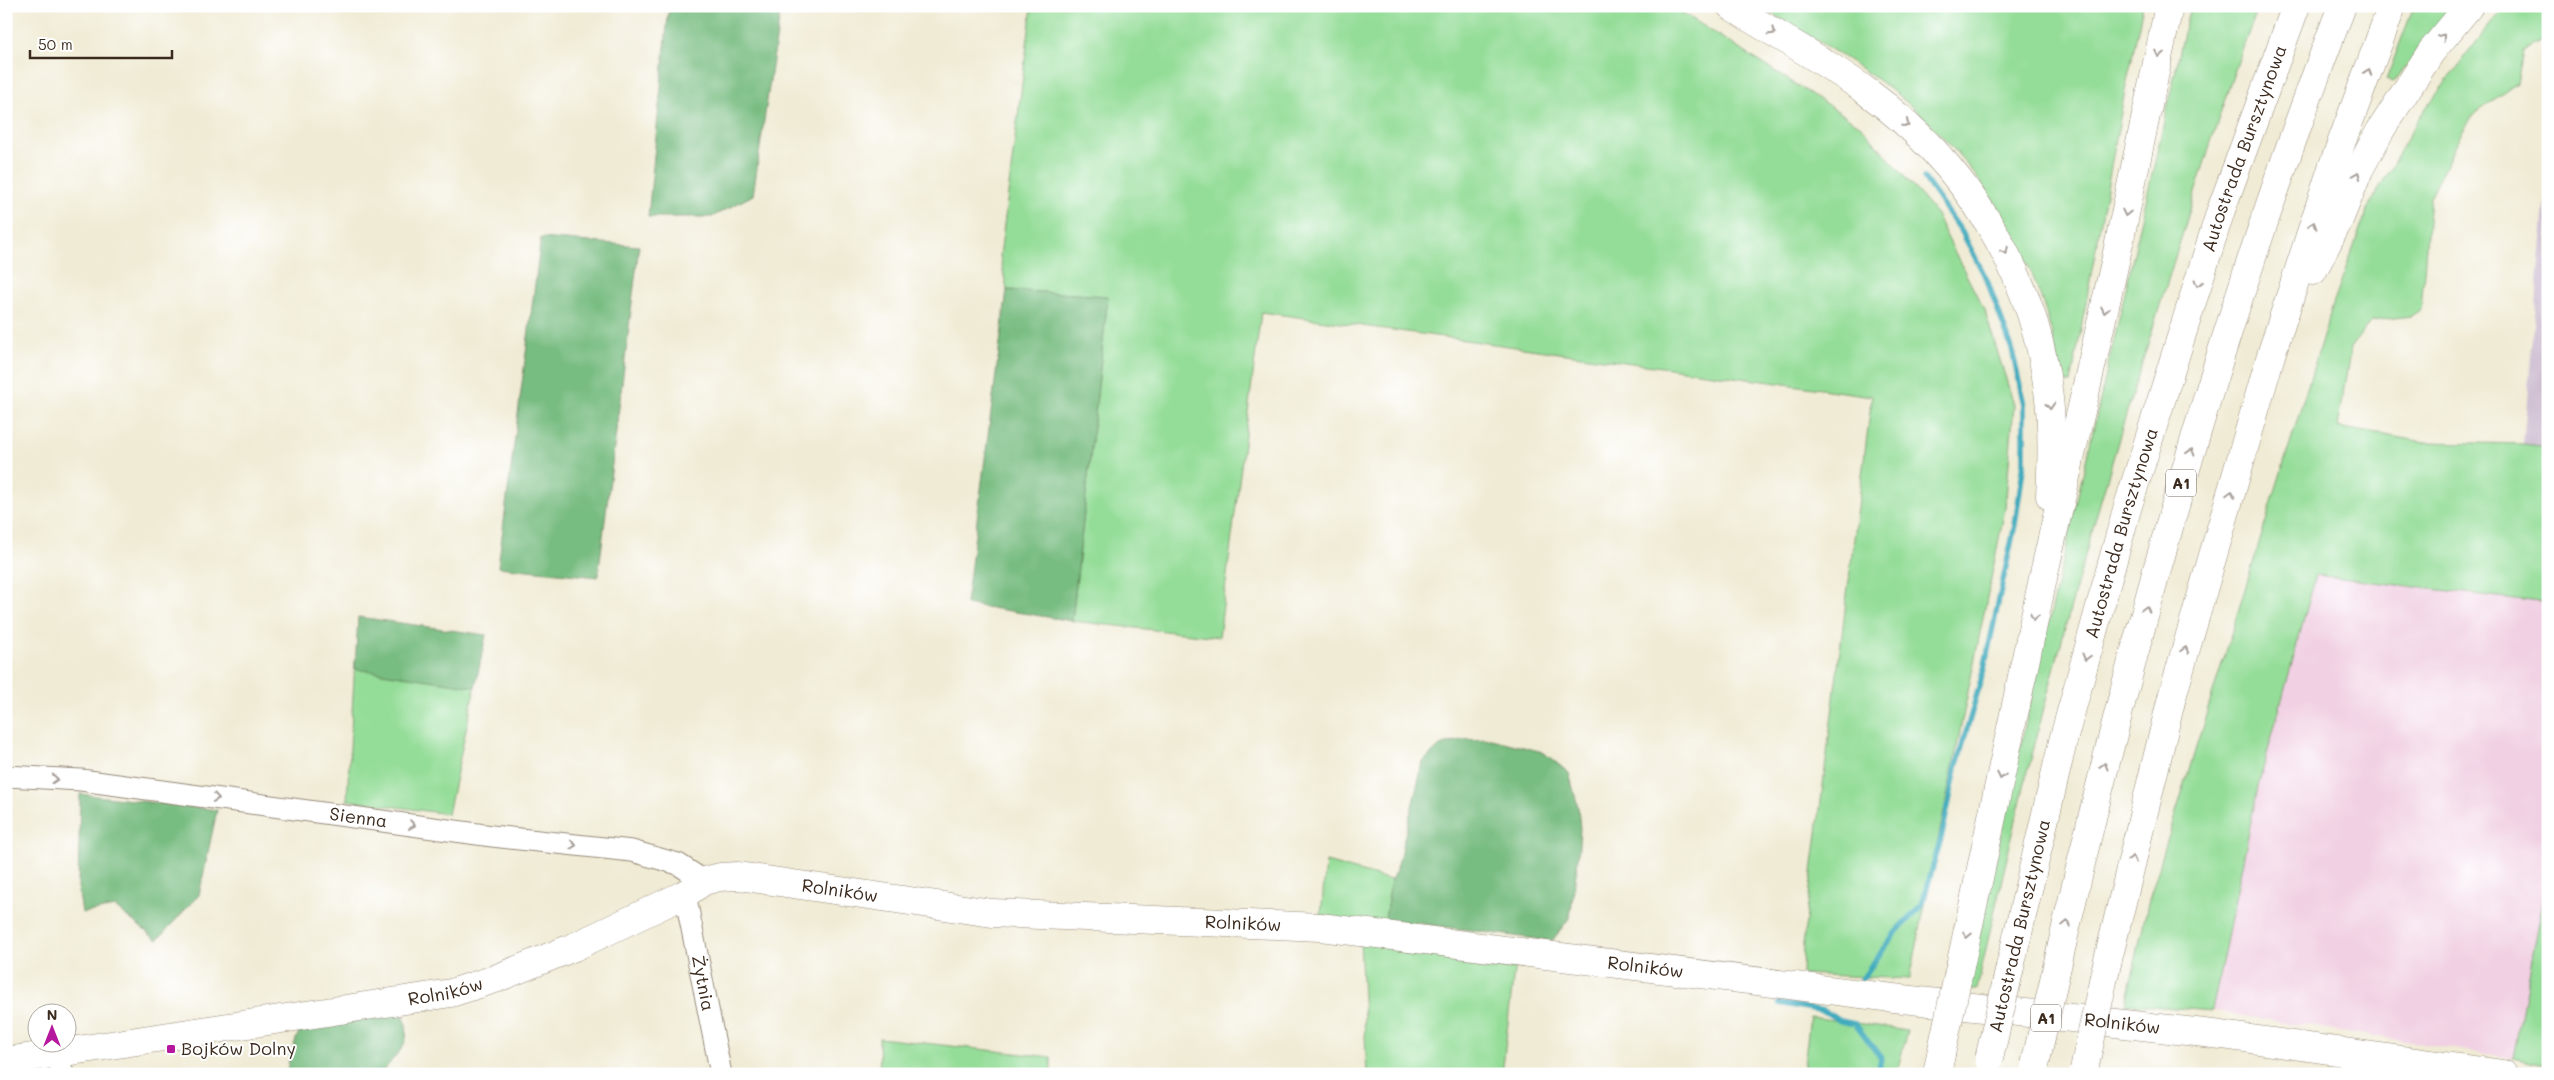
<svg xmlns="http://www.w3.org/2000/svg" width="2554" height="1080" viewBox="0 0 2554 1080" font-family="Mali,sans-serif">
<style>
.built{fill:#f1d0e3}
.industrial{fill:#cebed1}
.green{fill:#94dd98;stroke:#68845b}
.forest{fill:#77bc80;stroke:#59734f}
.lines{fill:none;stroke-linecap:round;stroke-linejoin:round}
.stream{stroke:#3fabbe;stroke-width:5.5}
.street-casing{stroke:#968a79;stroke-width:23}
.secondary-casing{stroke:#968a79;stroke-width:29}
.highway-casing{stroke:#968a79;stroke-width:29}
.street{stroke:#fff;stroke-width:21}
.secondary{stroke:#fff;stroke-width:28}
.highway{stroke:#fff;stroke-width:28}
.highway-bridge-casing{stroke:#968a79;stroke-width:29;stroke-linecap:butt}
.highway-bridge{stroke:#fff;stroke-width:28}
.oneway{stroke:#a79f9a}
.poi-dot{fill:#b5179e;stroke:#fff;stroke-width:2}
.labels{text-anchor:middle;stroke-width:4;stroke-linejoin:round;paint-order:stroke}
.shield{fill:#fff;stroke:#766a62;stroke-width:1}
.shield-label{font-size:16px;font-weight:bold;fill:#3b2a1e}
.street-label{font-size:18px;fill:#3b2a1e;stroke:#fff}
.poi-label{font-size:18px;fill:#3b2a1e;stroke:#fff;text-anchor:start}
</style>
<rect width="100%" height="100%" fill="#fff"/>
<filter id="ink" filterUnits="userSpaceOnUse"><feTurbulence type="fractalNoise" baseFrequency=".02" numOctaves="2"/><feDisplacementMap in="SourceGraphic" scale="10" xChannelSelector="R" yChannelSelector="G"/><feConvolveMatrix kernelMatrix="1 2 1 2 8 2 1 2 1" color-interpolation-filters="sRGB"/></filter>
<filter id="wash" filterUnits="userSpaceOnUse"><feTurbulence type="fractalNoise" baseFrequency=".0096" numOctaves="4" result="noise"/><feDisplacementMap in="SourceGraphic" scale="20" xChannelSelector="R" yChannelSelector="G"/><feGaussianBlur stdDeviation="1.12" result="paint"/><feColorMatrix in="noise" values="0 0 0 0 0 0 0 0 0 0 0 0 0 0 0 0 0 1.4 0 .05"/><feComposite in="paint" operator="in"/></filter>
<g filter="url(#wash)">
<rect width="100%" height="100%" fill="#f0ebd4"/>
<!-- built -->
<path class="built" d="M2316,575L2548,603V875L2513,1058L2212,1011L2258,787Z"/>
<!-- industrial -->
<path class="industrial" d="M2548,175V447L2523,444Z"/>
<!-- green -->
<path class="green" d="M1032,6H1672L1861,126L1934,211L1985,312L2014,405L2005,509L1910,979L1802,974L1803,944L1872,396L1261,312L1219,637L1072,621L1108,296L1007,290L1000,256Z
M1759,6H2143L2125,91L2071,383H2062C2044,270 1996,183 1911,106C1866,67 1810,37 1759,6Z
M2190,6H2259C2223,95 2197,189 2168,280C2093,514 2029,750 1977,990H1967C2037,661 2117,335 2190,6Z
M2414,6H2453L2394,82L2386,80Z
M2507,6H2548V38L2523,51L2517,83L2474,114L2461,134L2430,197L2421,309L2411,316L2371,321L2351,347L2337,427L2425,442L2523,444L2548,447V603L2316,575L2258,787L2212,1011L2126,1004L2148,903L2334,301L2368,208L2420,116L2494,19Z
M355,661L475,687L448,814L347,800Z
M1326,862L1391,880L1382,942L1515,962L1502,1074H1367L1359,922L1321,915Z
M2548,875V1066L2513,1058Z
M1810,1017L1907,1030L1897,1074H1803Z
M879,1038L1051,1057V1074H880Z"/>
<!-- forest -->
<path class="forest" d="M669,6H781L753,195L712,217H648Z
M541,238L639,246L598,577L498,567Z
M1007,290L1108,296L1072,621L966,604Z
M358,617L486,635L475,687L355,669Z
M1492,739L1543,752L1569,773L1578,807L1580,829L1578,859L1570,917L1552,941L1385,919L1391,880L1397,868L1423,762L1440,746L1461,740Z
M80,794L217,810L199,895L157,940L115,907L82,913L78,887Z
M388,1014L404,1016C413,1049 397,1049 382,1074H287L289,1057L299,1032Z"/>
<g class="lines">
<!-- stream -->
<path class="stream" d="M1862,979L1895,933L1922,905L1942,835L1956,768L1984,669L2015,525L2024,462V405L2012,349L1987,280L1962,232L1924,178
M1779,1003L1824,1011L1840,1021L1855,1024L1881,1058L1878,1074"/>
</g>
</g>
<g filter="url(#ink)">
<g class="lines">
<!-- street casing -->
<g class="street-casing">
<g id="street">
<path id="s1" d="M6,776L81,780L492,836L632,851L678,864L704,881"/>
<path id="s2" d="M685,894L721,1074"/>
<path d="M57,1053L63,1074"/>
</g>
</g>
<!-- secondary casing -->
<g class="secondary-casing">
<g id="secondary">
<path id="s3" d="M6,1061L451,993L495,979L574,947L685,894L704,881L720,877L738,876L992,913L1320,927L1885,997L2222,1035L2503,1074"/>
</g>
</g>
<!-- highway casing -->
<g class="highway-casing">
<g id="highway">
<path d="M1731,6C1775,35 1823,59 1866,91C1963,161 2033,270 2048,390C2053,425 2052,461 2050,496"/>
<path d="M2313,271L2339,220L2359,170L2380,131L2431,52L2469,6"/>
<path d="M1961,962L2045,569L2115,262L2169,6"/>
<path id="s4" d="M2010,967L2064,737L2127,509L2221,210L2296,6"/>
<path d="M2056,971C2130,644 2221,320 2342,6"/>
<path d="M2104,976L2172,697L2271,355L2332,168L2392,6"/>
<path d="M1937,1074L1941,1054"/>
</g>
</g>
<!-- street -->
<use href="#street" class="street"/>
<!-- secondary -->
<use href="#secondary" class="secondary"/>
<!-- highway -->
<use href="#highway" class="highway"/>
<!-- highway-bridge casing -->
<g class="highway-bridge-casing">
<path id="highway-bridge" d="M1941,1054L1961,962
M1989,1059L2010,967
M2035,1065L2056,971
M2084,1070L2104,976"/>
</g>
<!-- highway-bridge -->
<use href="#highway-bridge" class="highway-bridge"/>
</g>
<!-- one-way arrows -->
<defs><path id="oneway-chevron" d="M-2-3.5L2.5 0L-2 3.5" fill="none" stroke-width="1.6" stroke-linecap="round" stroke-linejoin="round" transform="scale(1.25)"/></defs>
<g class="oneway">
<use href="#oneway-chevron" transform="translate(1772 32) rotate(31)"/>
<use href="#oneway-chevron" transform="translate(2442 37) rotate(-51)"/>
<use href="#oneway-chevron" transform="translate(2159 54) rotate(102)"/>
<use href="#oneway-chevron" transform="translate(2368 72) rotate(-70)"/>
<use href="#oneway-chevron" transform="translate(1906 124) rotate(40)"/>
<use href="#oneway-chevron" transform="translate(2357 175) rotate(-67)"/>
<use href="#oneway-chevron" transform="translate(2126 213) rotate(102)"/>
<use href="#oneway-chevron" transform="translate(2313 225) rotate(-72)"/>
<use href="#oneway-chevron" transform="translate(2005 251) rotate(63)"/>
<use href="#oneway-chevron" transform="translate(2198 283) rotate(107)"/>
<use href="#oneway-chevron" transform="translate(2105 310) rotate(102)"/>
<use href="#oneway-chevron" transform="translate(2050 406) rotate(86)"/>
<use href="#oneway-chevron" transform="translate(2191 452) rotate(-73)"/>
<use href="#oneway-chevron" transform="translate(2231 494) rotate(-74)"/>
<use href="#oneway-chevron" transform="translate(2146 609) rotate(-74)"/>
<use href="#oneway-chevron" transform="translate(2034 617) rotate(102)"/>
<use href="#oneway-chevron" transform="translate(2185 650) rotate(-74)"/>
<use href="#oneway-chevron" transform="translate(2086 657) rotate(105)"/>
<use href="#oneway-chevron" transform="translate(2104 766) rotate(-75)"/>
<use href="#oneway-chevron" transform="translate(2001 776) rotate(102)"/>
<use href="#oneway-chevron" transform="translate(55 779) rotate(3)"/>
<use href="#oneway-chevron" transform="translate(216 798) rotate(8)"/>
<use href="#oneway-chevron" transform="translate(412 825) rotate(8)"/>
<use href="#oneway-chevron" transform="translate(573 845) rotate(6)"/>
<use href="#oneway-chevron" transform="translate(2132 859) rotate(-76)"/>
<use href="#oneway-chevron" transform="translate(2067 924) rotate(-77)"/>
<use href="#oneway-chevron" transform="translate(1967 935) rotate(102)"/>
</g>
</g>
<!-- markers -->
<rect class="poi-dot" x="166" y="1044" width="10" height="10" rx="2.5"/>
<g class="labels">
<!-- shield labels -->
<g class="shield">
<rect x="2166" y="469.5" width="30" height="27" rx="4"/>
<rect x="2031" y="1004.5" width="30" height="27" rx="4"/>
</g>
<g class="shield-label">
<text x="2181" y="489">A1</text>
<text x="2046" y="1024">A1</text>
</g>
<!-- street labels -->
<g class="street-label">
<text dy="6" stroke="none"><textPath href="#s4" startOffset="852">Autostrada Bursztynowa</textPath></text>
<text dy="6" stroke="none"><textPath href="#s4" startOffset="448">Autostrada Bursztynowa</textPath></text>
<text dy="6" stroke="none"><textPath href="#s1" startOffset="355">Sienna</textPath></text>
<text dy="6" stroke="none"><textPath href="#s3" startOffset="865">Rolników</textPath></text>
<text dy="6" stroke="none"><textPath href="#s3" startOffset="1270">Rolników</textPath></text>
<text transform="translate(2020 926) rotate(-77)" y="6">Autostrada Bursztynowa</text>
<text dy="6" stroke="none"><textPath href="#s3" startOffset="1675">Rolników</textPath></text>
<text dy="6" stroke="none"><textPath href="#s2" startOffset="91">Żytnia</textPath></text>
<text dy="6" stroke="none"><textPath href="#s3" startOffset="445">Rolników</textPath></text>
<text dy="6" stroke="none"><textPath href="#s3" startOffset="2155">Rolników</textPath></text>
</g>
<!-- poi labels -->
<g class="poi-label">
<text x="181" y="1055">Bojków Dolny</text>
</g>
</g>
<!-- margin -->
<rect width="2554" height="1080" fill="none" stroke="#fff" stroke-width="25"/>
<!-- north arrow -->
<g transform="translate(52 1028)"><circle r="24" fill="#ffffff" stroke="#b1aaa5"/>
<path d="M0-4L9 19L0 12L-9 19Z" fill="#b5179e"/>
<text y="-8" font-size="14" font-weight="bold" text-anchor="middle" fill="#3b2a1e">N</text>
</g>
<!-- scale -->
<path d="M30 50v8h142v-8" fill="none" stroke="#3b2a1e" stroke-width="2.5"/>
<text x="38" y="50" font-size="15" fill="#3b2a1e" stroke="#ffffff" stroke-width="4" paint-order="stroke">50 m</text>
</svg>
